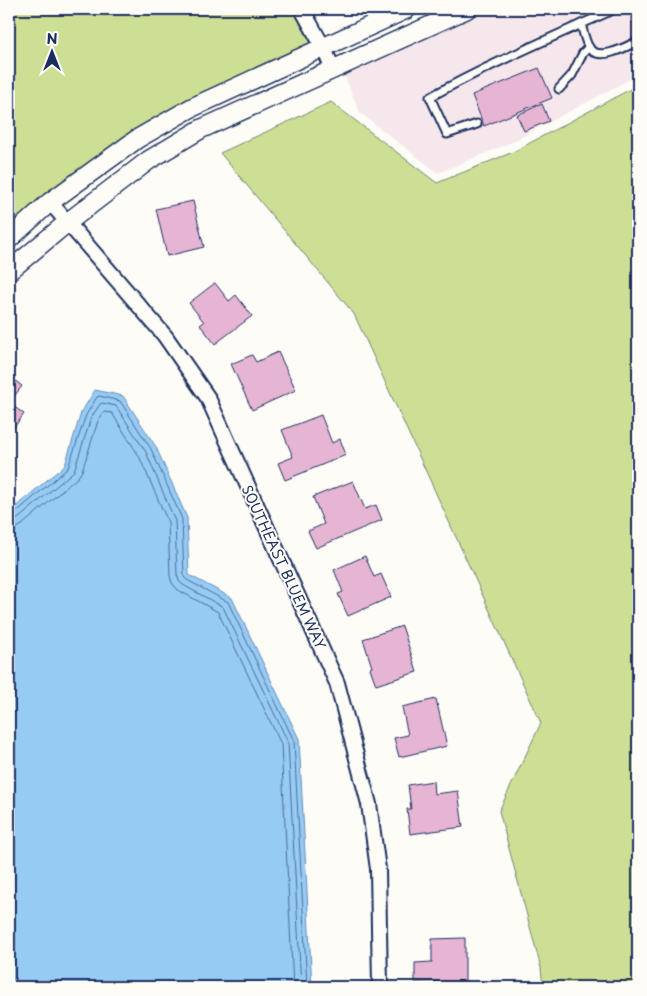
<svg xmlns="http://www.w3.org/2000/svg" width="647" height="996" font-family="'Playpen Sans',sans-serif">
	<rect width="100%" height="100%" fill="#fdfcf7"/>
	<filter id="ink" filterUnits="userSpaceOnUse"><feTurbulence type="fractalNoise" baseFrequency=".02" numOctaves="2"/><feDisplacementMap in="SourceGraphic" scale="10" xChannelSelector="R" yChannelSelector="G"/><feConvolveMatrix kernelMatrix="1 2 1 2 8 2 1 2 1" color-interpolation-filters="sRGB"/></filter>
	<g filter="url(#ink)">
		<polygon fill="#f6e7ec" points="488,9 638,9 638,75 510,143 438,173 360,113 344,75"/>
		<g fill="#cddf94" stroke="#748779">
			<polygon points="9,9 292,9 311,43 187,99 132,131 52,190 50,189 9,227"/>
			<polygon points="638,85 638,987 543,987 541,968 499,811 541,723 354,314 220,153 331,102 437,183 513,152"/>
		</g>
		<polygon fill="#96cbf4" stroke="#658db8" points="95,390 123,396 156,447 187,518 189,575 232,598 299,739 312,987 9,987 9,512 65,465 81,413"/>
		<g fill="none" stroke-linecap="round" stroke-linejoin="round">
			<g stroke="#4c6d9a" stroke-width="1">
				<polyline points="9,515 14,514 68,468 86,415 97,397 99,396 120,401 151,449 182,519 184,577 187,580 228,602 294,741 307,987"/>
				<polyline points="9,522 13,521 18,519 74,471 91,418 100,404 102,403 116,406 146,452 175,521 177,575 179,581 183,585 223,607 288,742 301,987"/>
				<polyline points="9,529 15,529 22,525 78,477 82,471 98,421 104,412 112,413 139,456 168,522 170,576 172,583 178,590 218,612 281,744 293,987"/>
			</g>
		</g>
		<g fill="#e7b5d4" stroke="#1b2f5e">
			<polygon points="539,68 552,98 484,126 472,95"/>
			<polygon points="542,104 549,121 524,131 517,115"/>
			<polygon points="193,201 204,247 167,256 156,209"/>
			<polygon points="215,283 229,301 236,295 252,316 215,344 200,325 204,322 189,303"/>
			<polygon points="278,352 296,390 252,410 231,364 252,355 256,362"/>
			<polygon points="9,376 22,386 9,403 24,414 9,434"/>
			<polygon points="321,415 332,443 340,439 346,455 285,480 278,463 293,457 282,430"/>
			<polygon points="353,481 365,509 376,505 382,520 316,548 308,531 324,524 313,497"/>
			<polygon points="365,556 374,577 381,574 391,597 348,616 338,594 343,592 334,570"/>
			<polygon points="402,626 417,672 376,685 370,668 372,667 363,639"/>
			<polygon points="436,699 447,746 399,757 394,738 408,735 402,707"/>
			<polygon points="433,781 434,794 458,791 463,827 410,834 407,809 411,809 408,785"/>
			<polygon points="465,938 465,981 415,982 415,963 432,962 432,939"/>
		</g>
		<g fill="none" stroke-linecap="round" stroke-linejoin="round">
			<g stroke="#1b2f5e" stroke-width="11">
				<g id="service">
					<path d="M581 24C583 31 585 41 589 48 599 62 626 47 638 41"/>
					<polyline points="559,89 572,75 583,53 589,47"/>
					<path d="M477 124 447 134 430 97C490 64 553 37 615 9"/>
				</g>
			</g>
			<g stroke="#1b2f5e" stroke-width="18">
				<g id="minor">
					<polyline points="302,9 323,47 333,69"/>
					<polyline points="50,202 165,336 208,398 337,683 369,804 378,869 380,987"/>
				</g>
			</g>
			<g stroke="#1b2f5e" stroke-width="21">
				<g id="tertiary">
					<polyline points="9,239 50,202 137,139 191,108 407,9"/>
					<polyline points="9,271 68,222 149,160 201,129 467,9"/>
				</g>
			</g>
			<use href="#service" stroke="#fdfcf7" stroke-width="7"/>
			<use href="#minor" stroke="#fdfcf7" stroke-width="14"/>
			<use href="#tertiary" stroke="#fdfcf7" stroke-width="18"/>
		</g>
	</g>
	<g text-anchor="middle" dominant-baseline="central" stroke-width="4" stroke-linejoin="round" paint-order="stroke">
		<g font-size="14" fill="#1b2f5e" stroke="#fdfcf7">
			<text transform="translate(284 567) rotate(65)">SOUTHEAST BLUEM WAY</text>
		</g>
	</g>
	<rect width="647" height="996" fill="none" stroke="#fdfcf7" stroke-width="30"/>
	<rect x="15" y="15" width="617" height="966" fill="none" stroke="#1b2f5e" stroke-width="2" filter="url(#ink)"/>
	<g transform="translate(52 52)" stroke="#fdfcf7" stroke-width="4" paint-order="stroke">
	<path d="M0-4L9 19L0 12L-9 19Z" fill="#1b2f5e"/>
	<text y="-8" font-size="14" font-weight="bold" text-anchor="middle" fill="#1b2f5e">N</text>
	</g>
</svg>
